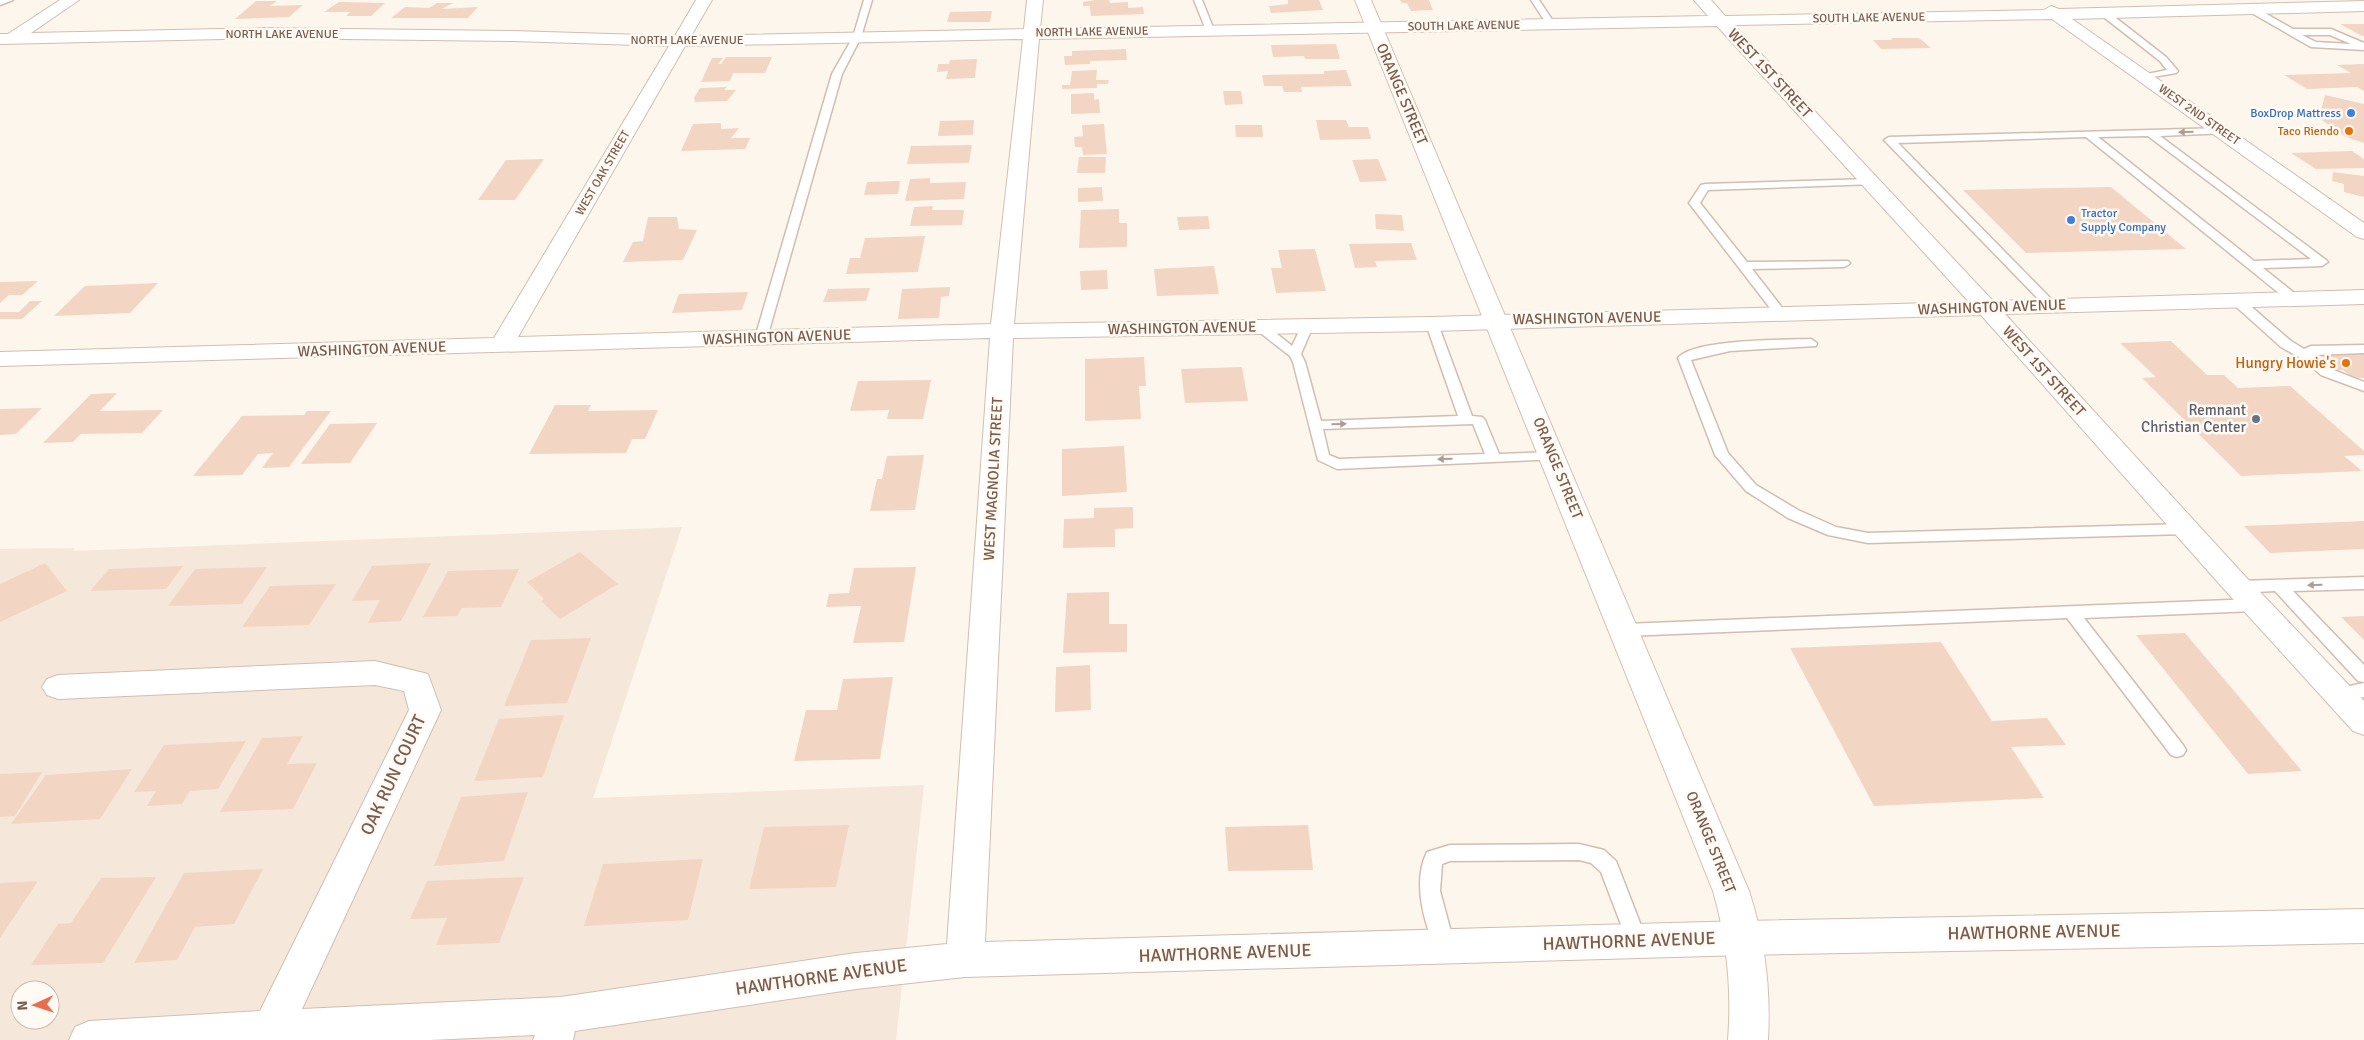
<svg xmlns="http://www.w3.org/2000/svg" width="2364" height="1040" font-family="Signika,sans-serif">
	<rect width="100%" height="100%" fill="#fdf6ec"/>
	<path fill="#f5e8da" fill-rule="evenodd" d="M682 527 593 798 924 785 896 1040H0V549L75 548 73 551ZM20 990H50V1020H20Z"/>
	<g fill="#f3d5c3">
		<polygon points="1096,0 1109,0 1110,3 1128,2 1128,8 1143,7 1144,14 1091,16 1090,6 1083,6 1083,2"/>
		<polygon points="1288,0 1319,0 1323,10 1271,13 1269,6 1288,4"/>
		<polygon points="1400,0 1429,0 1433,10 1411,11 1407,3 1402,3"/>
		<polygon points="256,1 277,1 270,6 303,5 289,17 235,19"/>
		<polygon points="339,2 385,3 371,16 346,16 350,12 324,12"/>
		<polygon points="437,3 453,3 442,9 478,7 468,18 391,18 405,7 429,8"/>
		<polygon points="992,11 990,22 947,22 950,12"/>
		<polygon points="2340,24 2364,24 2364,36 2362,36"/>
		<polygon points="1891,38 1919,38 1931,48 1881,49 1873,40 1892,40"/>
		<polygon points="1336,44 1340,59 1305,59 1304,56 1273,57 1271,45"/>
		<polygon points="1126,49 1127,60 1090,61 1090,64 1065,65 1064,56 1072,56 1072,51"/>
		<polygon points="726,57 772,57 765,73 733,73 730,81 701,82 712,58 723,58 718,64 721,64"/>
		<polygon points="977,59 975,78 946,79 948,71 937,72 938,64 949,64 950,60"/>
		<polygon points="2364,64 2364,91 2357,87 2307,89 2284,75 2351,73 2337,65"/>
		<polygon points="1097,70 1096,80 1109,80 1108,84 1097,84 1097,88 1062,89 1062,85 1070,85 1072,71"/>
		<polygon points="1346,70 1352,86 1301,87 1302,92 1284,92 1282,86 1264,86 1262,75 1324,74 1324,71"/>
		<polygon points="727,87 724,90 736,90 727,101 695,102 694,98 700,88"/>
		<polygon points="1223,91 1241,91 1243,104 1225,105"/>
		<polygon points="1094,93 1094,100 1099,99 1100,113 1071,114 1071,94"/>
		<polygon points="2325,95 2364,104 2364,143 2346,137 2319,118"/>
		<polygon points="974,120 973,135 938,136 940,121"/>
		<polygon points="1316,120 1346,120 1349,127 1368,127 1371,139 1320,140"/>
		<polygon points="721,123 721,129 739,128 731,138 750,138 745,149 681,151 693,124"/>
		<polygon points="1104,124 1107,154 1083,155 1082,147 1075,147 1074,137 1083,136 1082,125"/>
		<polygon points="1235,125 1262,125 1263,137 1236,137"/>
		<polygon points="972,145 969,163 907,164 911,146"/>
		<polygon points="2352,151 2364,159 2364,168 2316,169 2291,153"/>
		<polygon points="1079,157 1106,157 1105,173 1077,173"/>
		<polygon points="544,159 515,200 478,200 506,160"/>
		<polygon points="1378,159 1387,181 1360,182 1352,160"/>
		<polygon points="2333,172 2364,176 2364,197 2344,192 2344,184 2332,181"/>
		<polygon points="930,178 930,183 966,182 964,199 905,201 910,179"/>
		<polygon points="900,181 898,194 864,195 867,182"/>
		<polygon points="1102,187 1103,201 1078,202 1078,188"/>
		<polygon points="2111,187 2186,249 2026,253 1963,190"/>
		<polygon points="933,206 932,210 964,210 962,225 910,226 914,207"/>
		<polygon points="1119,209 1119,223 1127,223 1127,247 1079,248 1081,210"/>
		<polygon points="1375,214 1402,215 1404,231 1376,229"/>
		<polygon points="1208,216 1210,229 1179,230 1177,217"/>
		<polygon points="648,217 677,217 679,229 697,230 683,260 623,262 633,242 643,241"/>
		<polygon points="925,236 918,272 846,274 850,258 860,258 865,238"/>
		<polygon points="1411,243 1417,260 1375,261 1377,267 1355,268 1349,244"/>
		<polygon points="1315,249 1326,291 1276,293 1271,268 1282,268 1278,250"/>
		<polygon points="1214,266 1219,294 1157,296 1154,269"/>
		<polygon points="1107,270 1108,289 1081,290 1080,271"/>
		<polygon points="38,281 22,295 9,295 0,303 0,282"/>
		<polygon points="158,283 130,313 54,316 85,286"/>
		<polygon points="950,287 949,296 941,297 939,318 898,319 902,289"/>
		<polygon points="870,288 866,301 823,302 828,289"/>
		<polygon points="748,292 742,310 672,313 679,294"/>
		<polygon points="30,301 42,301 22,319 0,319 0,312 19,312"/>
		<polygon points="2171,341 2207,375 2224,375 2238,388 2290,386 2364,451 2364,455 2344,456 2362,471 2241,476 2142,378 2156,377 2120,343"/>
		<polygon points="2364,354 2364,378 2353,378 2343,370 2338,370 2320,355"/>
		<polygon points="1144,357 1146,386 1139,386 1141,419 1085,421 1085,359"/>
		<polygon points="1242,367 1248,401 1185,403 1181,369"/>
		<polygon points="931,380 923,419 887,419 889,410 850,411 858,381"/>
		<polygon points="117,393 100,411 163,410 142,433 81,434 73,442 43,443 91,394"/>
		<polygon points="555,405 591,405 588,411 658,410 645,439 632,439 626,453 529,454"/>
		<polygon points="42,408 16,434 0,435 0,409"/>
		<polygon points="307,411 331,411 289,467 262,468 273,453 258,454 242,475 193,476 242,416 304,415"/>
		<polygon points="377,423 350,463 301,464 330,424"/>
		<polygon points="1124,446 1127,492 1062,496 1062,449"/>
		<polygon points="924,455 915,510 870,511 877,479 882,479 887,456"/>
		<polygon points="1133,507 1133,528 1115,529 1115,547 1063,548 1064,519 1094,518 1094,508"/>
		<polygon points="2364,521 2364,549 2270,553 2244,526"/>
		<polygon points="580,552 618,584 560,619 541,601 544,599 527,582"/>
		<polygon points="45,563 67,591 0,622 0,584"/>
		<polygon points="431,563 401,621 368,623 380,600 352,601 372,566"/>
		<polygon points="183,566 166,589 90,591 109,569"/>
		<polygon points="267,567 242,604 168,606 195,569"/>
		<polygon points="916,567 904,642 853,643 861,606 826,607 829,594 849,593 854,568"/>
		<polygon points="519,569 501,607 462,608 457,616 423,617 448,571"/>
		<polygon points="336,584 309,625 242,627 270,586"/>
		<polygon points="1109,592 1109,624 1127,624 1127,652 1063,653 1067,593"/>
		<polygon points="2364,616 2364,640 2341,617"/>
		<polygon points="2185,633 2302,771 2248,774 2136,635"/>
		<polygon points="591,638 567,703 504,706 531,640"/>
		<polygon points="1941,642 1992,721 2047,718 2066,745 2011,747 2044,798 1874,806 1790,648"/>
		<polygon points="1090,665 1091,710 1055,712 1056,667"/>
		<polygon points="893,677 880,759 794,761 806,710 837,710 843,679"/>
		<polygon points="564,715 543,777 474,781 499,719"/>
		<polygon points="303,736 287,764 317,763 293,809 220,812 262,738"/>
		<polygon points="246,741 218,789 190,791 182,804 147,806 156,791 134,792 164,745"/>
		<polygon points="132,769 100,819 11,824 46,775"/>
		<polygon points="42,772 15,816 0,817 0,774"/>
		<polygon points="528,792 504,861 434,866 461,797"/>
		<polygon points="849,825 836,887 749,889 764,827"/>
		<polygon points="1308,825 1313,870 1228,871 1225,827"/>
		<polygon points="703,859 688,920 584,926 603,864"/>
		<polygon points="263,869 234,924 195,927 177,960 134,963 184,873"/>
		<polygon points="156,877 103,963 31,965 58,924 71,923 101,878"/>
		<polygon points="524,877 499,943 436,945 447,918 410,919 427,881"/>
		<polygon points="38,881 0,938 0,883"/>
	</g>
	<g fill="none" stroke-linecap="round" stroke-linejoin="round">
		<g stroke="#d1beb0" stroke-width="3">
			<g id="lane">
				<polygon points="0,0 13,0 0,5"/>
				<polygon points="864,0 872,0 861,37 842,74 767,338 761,342 757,341 755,338 832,74 853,37"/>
				<polygon points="1194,0 1202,0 1214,30 1213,32 1206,30"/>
				<polygon points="1531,0 1539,0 1555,24 1554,26 1548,26"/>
				<path d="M2250 8H2256L2293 29H2331L2364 43V50L2311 47 2250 12ZM2302 35H2330L2351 44 2316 42Z"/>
				<polygon points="2101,11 2107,11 2166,57 2178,71 2176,73 2142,79 2142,75 2167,70 2160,61 2101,15"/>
				<path d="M2223 128 2227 129V133L2160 136 2326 260 2328 262 2322 266 2263 268 2298 296 2300 299 2298 302H2290L2086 137 1898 143 2058 306 2052 310 2048 309 1884 140 1889 137ZM2148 136 2311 259 2254 261 2098 137Z"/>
				<polygon points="1871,179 1875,180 1875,184 1708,190 1700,203 1747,262 1848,261 1850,263 1848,265 1844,267 1752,269 1787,314 1781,318 1777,317 1689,203 1701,185 1705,184"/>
				<polygon points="2236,296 2240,297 2291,341 2304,349 2311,346 2364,345 2364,353 2314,355 2331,369 2364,382 2364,391 2321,375 2304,360 2281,347 2232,303 2230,300"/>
				<path d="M1432 320 1438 324 1472 416 1482 417 1485 420 1499 454 1553 452 1560 456 1558 459 1337 469 1318 460 1293 362 1290 356 1258 331 1256 328 1258 325H1266L1292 346 1303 323 1307 322 1313 326 1301 354 1305 362 1321 421 1458 416 1426 324ZM1473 424 1485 454 1339 459 1329 455 1323 429Z"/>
				<path d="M1811 339 1817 343 1816 346 1730 351 1691 360 1728 453 1756 485 1798 510 1836 527 1868 533 2186 524 2191 525 2194 529 2191 533 2186 534 1868 543 1828 535 1788 518 1746 491 1715 455 1678 358C1693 339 1785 340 1811 339Z"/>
				<polygon points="2364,577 2364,589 2293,591 2364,665 2364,682 2358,681 2275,591 2239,593 2233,591 2231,587 2233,583 2239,581"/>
				<polygon points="2255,599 2261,601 2263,605 2261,609 2255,611 2084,618 2183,745 2186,750 2183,755 2177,757 2171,755 2067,618 1625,636 1619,634 1617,630 1619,626 1625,624"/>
				<polygon points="2364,683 2364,697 2337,702 2331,700 2328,695 2331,690"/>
				<path d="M1579 844 1604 850 1616 861 1647 941 1644 948 1637 950 1630 948 1601 872 1591 863 1579 860 1450 861 1442 864 1440 891 1455 947 1452 954 1445 956 1438 954C1424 924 1412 883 1427 852L1450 845Z"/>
			</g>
		</g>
		<g stroke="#d1beb0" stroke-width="2">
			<path id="street" d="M60 0H79L31 33 264 28 513 31 675 36 696 0H712L691 36 1024 29 1027 0H1043L1040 29 1708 16 1694 0H1711L1725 16 2044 10 2051 6 2059 9 2364 1V11L2072 19 2364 223V239L2357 237 2052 19 1734 25 1993 301 2364 290V304L2005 314 2243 574 2364 701V735L2353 731 2223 588 1981 315 1432 331 1013 338 985 942 1745 921 2364 909V943L1745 955 965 977 856 989 575 1031 573 1040H533L535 1035 430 1040H69L75 1027 89 1021 260 1011 409 710 404 691 375 685 58 699 47 695 42 687 47 679 58 675 375 661 428 674 441 710 302 1009 561 997 856 953 947 944 990 338 0 366V352L494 338 669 46 513 41 264 38 0 44V34H8ZM1717 26 1969 302 1432 317 1014 324 1039 39ZM1023 39 991 324 518 337 685 46Z"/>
		</g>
		<g stroke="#d6c0b0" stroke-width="2">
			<path id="secondary" d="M1355 0H1371L1749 891C1765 940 1771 989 1768 1040H1728C1732 989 1727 940 1713 891Z"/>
		</g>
		<use href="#lane" fill="#fff" fill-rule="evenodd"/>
		<use href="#street" fill="#fff" fill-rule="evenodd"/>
		<use href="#secondary" fill="#fff" fill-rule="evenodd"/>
	</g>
	<defs><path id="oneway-solid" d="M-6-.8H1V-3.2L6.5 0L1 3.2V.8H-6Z" transform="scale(1.25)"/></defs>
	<g fill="#af9d94">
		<use href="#oneway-solid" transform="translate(2186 132) rotate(179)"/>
		<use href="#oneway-solid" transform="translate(1339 424) rotate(-2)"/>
		<use href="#oneway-solid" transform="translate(1445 459) rotate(178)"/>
		<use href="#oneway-solid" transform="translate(2315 585) rotate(178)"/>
	</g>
	<g fill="#3f7fe0" stroke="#fffaf3" stroke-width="2">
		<circle cx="2351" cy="113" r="5"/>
		<circle cx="2071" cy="220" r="5"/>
	</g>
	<g fill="#e8710a" stroke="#fffaf3" stroke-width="2">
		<circle cx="2349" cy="131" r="5"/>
		<circle cx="2346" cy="363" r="5"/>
	</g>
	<circle fill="#6b7280" stroke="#fffaf3" stroke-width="2" cx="2256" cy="419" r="5"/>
	<g text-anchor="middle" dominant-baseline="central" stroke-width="5" stroke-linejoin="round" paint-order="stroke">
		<g font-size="12" fill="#7a5c4d" stroke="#fffaf3">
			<text transform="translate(1869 18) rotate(-1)">SOUTH LAKE AVENUE</text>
			<text transform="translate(1464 26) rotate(-1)">SOUTH LAKE AVENUE</text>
			<text transform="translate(1092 32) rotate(-1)">NORTH LAKE AVENUE</text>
			<text x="282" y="34">NORTH LAKE AVENUE</text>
			<text x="687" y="40">NORTH LAKE AVENUE</text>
			<text transform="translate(2199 115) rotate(35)">WEST 2ND STREET</text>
			<text transform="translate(603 173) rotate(-60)">WEST OAK STREET</text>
		</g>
		<g font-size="12" fill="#366cbe" stroke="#fffaf3" text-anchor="end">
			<text x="2341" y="113">BoxDrop Mattress</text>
			<text x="2081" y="213" text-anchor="start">Tractor<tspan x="2081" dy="14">Supply Company</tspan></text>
		</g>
		<g font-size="12" fill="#c56008" stroke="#fffaf3" text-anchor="end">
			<text x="2339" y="131">Taco Riendo</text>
		</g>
		<g font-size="15" fill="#7a5c4d" stroke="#fffaf3">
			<text transform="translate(1770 73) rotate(47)">WEST 1ST STREET</text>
			<text transform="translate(1402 94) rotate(67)">ORANGE STREET</text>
			<text transform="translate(1992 307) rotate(-2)">WASHINGTON AVENUE</text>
			<text transform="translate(1587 318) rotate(-1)">WASHINGTON AVENUE</text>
			<text transform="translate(1182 328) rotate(-1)">WASHINGTON AVENUE</text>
			<text transform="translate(777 337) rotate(-2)">WASHINGTON AVENUE</text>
			<text transform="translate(372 349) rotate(-2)">WASHINGTON AVENUE</text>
			<text transform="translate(2044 371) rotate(48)">WEST 1ST STREET</text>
			<text transform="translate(1558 468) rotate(68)">ORANGE STREET</text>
			<text transform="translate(993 479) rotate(-87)">WEST MAGNOLIA STREET</text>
			<text transform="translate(1711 842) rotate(68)">ORANGE STREET</text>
		</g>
		<g font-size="15" fill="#c56008" stroke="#fffaf3" text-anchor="end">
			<text x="2336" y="363">Hungry Howie's</text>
		</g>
		<g font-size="15" fill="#5b616d" stroke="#fffaf3" text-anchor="end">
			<text x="2246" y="410">Remnant<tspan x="2246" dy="17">Christian Center</tspan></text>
		</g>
		<g font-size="18" fill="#7a5c4d" stroke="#fffaf3">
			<text transform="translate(393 775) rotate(-65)">OAK RUN COURT</text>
			<text transform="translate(2034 932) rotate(-1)">HAWTHORNE AVENUE</text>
			<text transform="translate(1629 941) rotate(-2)">HAWTHORNE AVENUE</text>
			<text transform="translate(1225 953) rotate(-2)">HAWTHORNE AVENUE</text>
			<text transform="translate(821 977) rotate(-8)">HAWTHORNE AVENUE</text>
		</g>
	</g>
	<g transform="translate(35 1005) rotate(267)"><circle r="24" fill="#fffaf3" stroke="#cabbb1"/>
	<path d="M0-4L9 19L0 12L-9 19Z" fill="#e76f51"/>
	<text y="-8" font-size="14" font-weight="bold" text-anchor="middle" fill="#7a5c4d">N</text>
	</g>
</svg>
